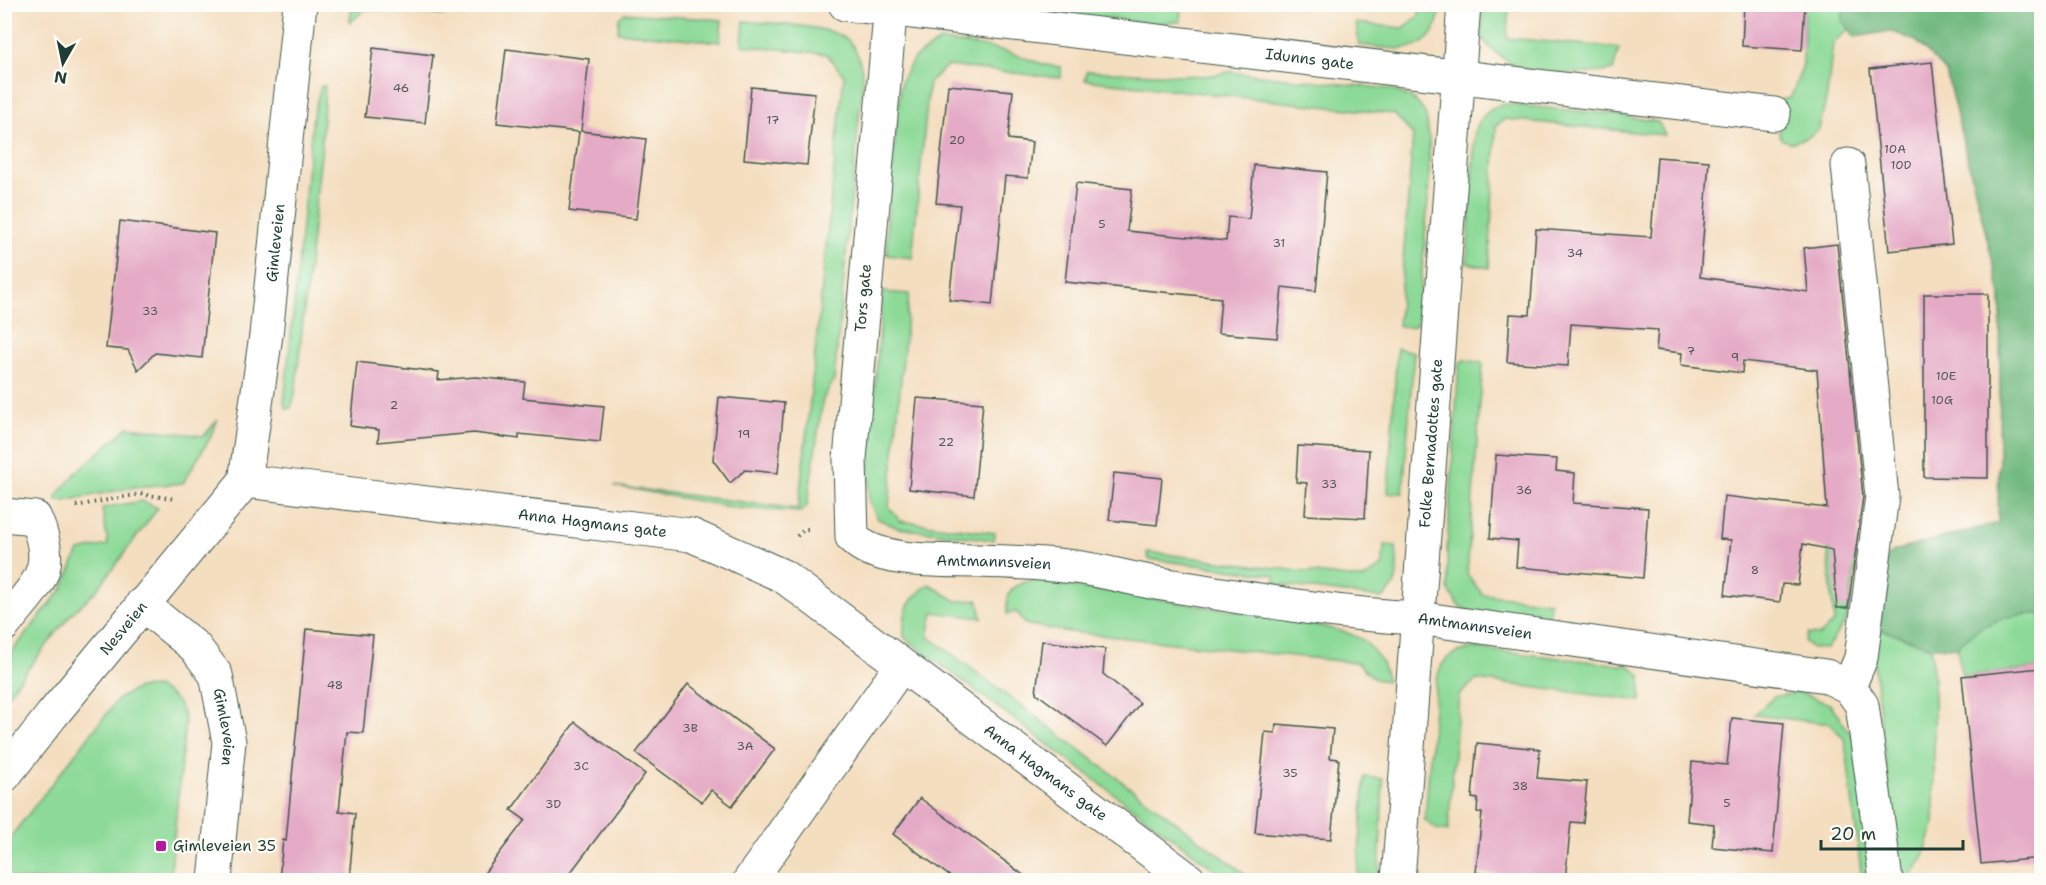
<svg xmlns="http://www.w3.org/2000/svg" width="2046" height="885" font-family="'Shantell Sans',sans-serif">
	<rect width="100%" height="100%" fill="#fdfcf7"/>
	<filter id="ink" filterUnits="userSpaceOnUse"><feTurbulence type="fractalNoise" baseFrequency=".0167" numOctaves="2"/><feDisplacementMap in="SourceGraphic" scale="12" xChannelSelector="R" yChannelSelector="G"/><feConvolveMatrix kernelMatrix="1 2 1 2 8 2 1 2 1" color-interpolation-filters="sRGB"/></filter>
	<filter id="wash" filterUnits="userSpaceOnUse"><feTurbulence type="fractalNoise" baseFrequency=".008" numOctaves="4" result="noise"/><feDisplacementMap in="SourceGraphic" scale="24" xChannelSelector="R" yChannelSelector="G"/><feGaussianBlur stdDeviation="1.35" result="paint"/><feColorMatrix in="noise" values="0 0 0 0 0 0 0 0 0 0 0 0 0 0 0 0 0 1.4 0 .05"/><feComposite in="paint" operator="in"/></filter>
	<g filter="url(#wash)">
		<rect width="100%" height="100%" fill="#f4dec0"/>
		<g fill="#8dda98" stroke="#568c66" stroke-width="1.5">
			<polygon points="355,5 443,5 443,15 365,9 350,23 351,10"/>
			<polygon points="977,5 1181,5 1180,22 1149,23"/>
			<path d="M1420 5H1440C1437 58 1399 50 1359 45L1356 23 1403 28 1419 16Z"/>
			<path d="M1482 5H1509L1507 38 1619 48 1613 70C1592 75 1538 75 1518 67 1503 60 1491 50 1481 37Z"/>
			<polygon points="1805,5 1845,5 1842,20 1849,29 1833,43 1827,95 1819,129 1808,137 1790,143 1781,139 1777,122 1780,100 1791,97 1803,65"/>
			<polygon points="625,13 722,20 720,42 618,32 619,18"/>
			<path d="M744 21C769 24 831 24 849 41 858 51 860 62 863 75L834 380 823 399 807 506 800 512 736 508 614 486 798 509C815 364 828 220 844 76L827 54 742 45Z"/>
			<path d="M940 41C964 43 988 46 1011 53 1029 59 1042 66 1061 67V78L947 66 929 82 912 258 887 255V223L901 81 914 58Z"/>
			<path d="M1087 71 1205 76 1230 72 1390 89C1404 94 1416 98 1424 112 1438 139 1420 286 1417 324L1411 327 1398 326 1413 135 1394 114 1085 80Z"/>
			<polygon points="321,86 325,86 321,154 295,395 291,408 287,409 284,403 313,115"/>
			<path d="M1502 104 1612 114 1658 122 1665 135 1505 119 1496 126 1489 268 1467 263 1475 131C1481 117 1487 110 1502 104Z"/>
			<polygon points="883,292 909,294 889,507 900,521 995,533 994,540 898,528 878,519 869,502 869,460"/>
			<polygon points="1397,348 1414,352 1403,493 1388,493"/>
			<polygon points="1464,360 1483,363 1467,574 1482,594 1550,602 1548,620 1472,613 1458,605 1448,589 1447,550 1459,364"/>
			<polygon points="218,419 210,438 183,483 135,487 64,501 58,501 56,497 76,473 128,427 204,436"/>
			<polygon points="142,501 158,508 96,591 72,613 5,698 5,660 63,588 79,551 108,545 102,508"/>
			<path d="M1384 545 1396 546C1397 567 1402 585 1382 598L1276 584 1275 575 1149 559 1147 552 1363 579 1383 565Z"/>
			<polygon points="1828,549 1858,555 1846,621 1826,649 1812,648 1805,642 1808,634 1820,635 1834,622"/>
			<path d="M1031 580 1283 618 1346 632 1365 641 1381 660 1388 681 1374 679 1358 663 1062 631 1025 624 1017 612 1007 614C1006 591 1010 587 1031 580Z"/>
			<path d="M929 584 956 601 978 600 982 618 933 612 928 636 1245 874 1240 880H1229L904 637C903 610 907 600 929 584Z"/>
			<polygon points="2017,613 2041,614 2041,668 1962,676 1957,647 1972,630"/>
			<polygon points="1879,629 1931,647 1934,685 1934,824 1923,859 1907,880 1898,870 1873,655"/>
			<path d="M1472 648 1630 666 1641 676V701L1476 680 1459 695 1448 831 1436 829 1425 820 1436 682C1442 657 1448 655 1472 648Z"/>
			<path d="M156 687C173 695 182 703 185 722L170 880H5V844L118 699 138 688Z"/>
			<polygon points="1798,692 1830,704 1855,740 1872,880 1862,880 1845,740 1831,724 1754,715 1774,697"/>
			<polygon points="1365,777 1383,779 1379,880 1357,880"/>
		</g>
		<path fill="#72ba80" stroke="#487c5a" stroke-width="1.5" d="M1845 5H2041V614C2009 613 1980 623 1957 647H1931L1879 629 1886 558 1894 551 1998 523 2001 295 1946 72 1916 41 1891 31 1855 37 1842 20Z"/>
		<g id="blocks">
			<g fill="#e5abc6">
				<polygon points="1744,4 1805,4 1802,50 1742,46"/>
				<polygon points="373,48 433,55 425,123 365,117"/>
				<polygon points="506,49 589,59 581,131 646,139 636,219 569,211 579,132 497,123"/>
				<polygon points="1932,62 1952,244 1889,251 1870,69"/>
				<polygon points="948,85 1013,91 1008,139 1032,142 1028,178 1005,176 992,305 949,300 960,205 936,203"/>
				<polygon points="751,87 815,93 807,165 744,159"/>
				<polygon points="1657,157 1709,161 1700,277 1808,292 1804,248 1837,244 1863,496 1848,608 1837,608 1832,550 1803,544 1798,585 1782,584 1780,602 1725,595 1731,540 1720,539 1724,496 1827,508 1817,370 1743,361 1742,373 1681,365 1682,353 1656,350 1658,330 1571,324 1568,366 1507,362 1510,314 1530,315 1536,229 1651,237"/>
				<polygon points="1254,165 1327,172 1316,291 1282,287 1277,338 1218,333 1221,298 1065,282 1076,183 1132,189 1127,231 1226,241 1228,217 1249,219"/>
				<polygon points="120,221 215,233 202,358 155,353 138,370 128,350 106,348"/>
				<polygon points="1924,294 1988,294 1988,478 1924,477"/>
				<polygon points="357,362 439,372 438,380 476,377 525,382 523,398 604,406 600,442 519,434 519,439 474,433 378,442 379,430 350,426"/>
				<polygon points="719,397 784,403 778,473 745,470 730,483 713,460"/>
				<polygon points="917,398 983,403 974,496 909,489"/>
				<polygon points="1298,446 1369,450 1365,518 1305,515 1307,483 1296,482"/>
				<polygon points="1496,455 1557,459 1556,471 1575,473 1573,503 1648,508 1643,578 1516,567 1518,541 1490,538"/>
				<polygon points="1114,473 1162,478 1157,525 1109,520"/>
				<polygon points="306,629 373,635 363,733 347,732 339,811 355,813 349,880 279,880 283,840 286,841"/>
				<polygon points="1042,641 1105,649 1103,674 1140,703 1107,746 1036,693"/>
				<polygon points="2042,668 2042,858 1981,864 1962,676"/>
				<polygon points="688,684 775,749 732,806 711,790 702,802 636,753"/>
				<polygon points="1732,718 1784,723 1773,853 1712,847 1714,824 1687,821 1692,762 1727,765"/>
				<polygon points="575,722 645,774 565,880 479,880 525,820 511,810"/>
				<polygon points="1276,724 1333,729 1330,758 1339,759 1331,839 1255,833 1265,732 1275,733"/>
				<polygon points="1477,743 1540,749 1537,778 1587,782 1583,823 1571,822 1565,880 1476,873 1482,813 1477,812 1478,799 1472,798"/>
				<polygon points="920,798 1030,880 955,880 893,834"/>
			</g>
		</g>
	</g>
	<g filter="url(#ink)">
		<use href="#blocks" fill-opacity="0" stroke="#3f5549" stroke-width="1.5"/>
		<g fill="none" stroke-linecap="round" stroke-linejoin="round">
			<g stroke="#3f5549" stroke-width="35">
				<g id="minor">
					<path id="s1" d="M845 4 1774 114"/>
					<path id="s2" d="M891 4 850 459 852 537C876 564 943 560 978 561 1013 562 1047 563 1082 568 1109 572 1135 580 1162 584 1247 598 1332 614 1418 618L1826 676 1849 687 1862 705 1886 880"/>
					<polyline points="1848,165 1882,496 1861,658 1849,687"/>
					<path id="s3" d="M245 481 691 535 783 576 1189 880"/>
					<path d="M4 515 35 518C59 572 36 583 4 625"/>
					<path id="s4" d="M142 604 195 647 216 675 229 742 215 880"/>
					<polyline points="750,880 901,666"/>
					<path id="s5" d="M1398 880 1464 4"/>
				</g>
			</g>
			<g stroke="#3f5549" stroke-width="35">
				<g id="major">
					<path id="s6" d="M4 776 52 715 245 481 266 335 300 4"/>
				</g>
			</g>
			<g stroke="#3f5549" stroke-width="4" stroke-dasharray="1.5 4.5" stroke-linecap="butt">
				<polyline points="76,506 140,494 175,499"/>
				<polyline points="797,536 805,529 811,529"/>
			</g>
			<use href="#minor" stroke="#fff" stroke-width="33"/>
			<use href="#major" stroke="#fff" stroke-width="33"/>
		</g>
	</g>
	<rect fill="#b5179e" stroke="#fdfcf7" stroke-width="2" x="155" y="840" width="12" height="12" rx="3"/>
	<g text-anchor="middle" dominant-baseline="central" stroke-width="4.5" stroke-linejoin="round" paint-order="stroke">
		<g font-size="12" fill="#505858">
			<text x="401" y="88">46</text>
			<text x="773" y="120">17</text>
			<text x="957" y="140">20</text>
			<text x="1895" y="149">10A</text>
			<text x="1901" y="165">10D</text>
			<text x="1102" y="224">5</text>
			<text x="1279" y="243">31</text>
			<text x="1575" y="253">34</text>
			<text x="150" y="311">33</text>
			<text x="1691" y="351">7</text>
			<text x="1735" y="357">9</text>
			<text x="1946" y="376">10E</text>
			<text x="1942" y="400">10G</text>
			<text x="394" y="405">2</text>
			<text x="744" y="434">19</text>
			<text x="946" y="442">22</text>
			<text x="1329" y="484">33</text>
			<text x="1524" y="490">36</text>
			<text x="1755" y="570">8</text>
			<text x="335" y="685">48</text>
			<text x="690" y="728">3B</text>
			<text x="745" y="746">3A</text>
			<text x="581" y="766">3C</text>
			<text x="1290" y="773">35</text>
			<text x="1520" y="786">38</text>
			<text x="1727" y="803">5</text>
			<text x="553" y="804">3D</text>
		</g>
		<g font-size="15" fill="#1f3d34" stroke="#fdfcf7">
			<text stroke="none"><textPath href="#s1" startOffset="468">Idunns gate</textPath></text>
			<text stroke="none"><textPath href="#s6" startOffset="621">Gimleveien</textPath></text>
			<text transform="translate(863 298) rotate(-85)">Tors gate</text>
			<text stroke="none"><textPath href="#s5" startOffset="438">Folke Bernadottes gate</textPath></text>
			<text stroke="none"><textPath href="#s3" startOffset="350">Anna Hagmans gate</textPath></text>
			<text stroke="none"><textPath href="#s2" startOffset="682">Amtmannsveien</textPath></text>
			<text stroke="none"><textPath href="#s2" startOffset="1168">Amtmannsveien</textPath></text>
			<text stroke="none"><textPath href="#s6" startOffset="190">Nesveien</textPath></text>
			<text stroke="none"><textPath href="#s4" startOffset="156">Gimleveien</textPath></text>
			<text stroke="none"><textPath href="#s3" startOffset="878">Anna Hagmans gate</textPath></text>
		</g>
		<g font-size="15" fill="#1f3d34" stroke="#fdfcf7" text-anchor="start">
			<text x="173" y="846">Gimleveien 35</text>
		</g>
	</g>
	<rect width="2046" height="885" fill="none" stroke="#fdfcf7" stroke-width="24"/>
	<g transform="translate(63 63) rotate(189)" stroke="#fdfcf7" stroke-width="4.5" paint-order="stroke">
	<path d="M0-4.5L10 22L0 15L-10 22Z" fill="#1f3d34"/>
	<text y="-9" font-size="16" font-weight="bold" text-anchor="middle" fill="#1f3d34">N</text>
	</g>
	<path d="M1821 840v9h142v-9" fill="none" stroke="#1f3d34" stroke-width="3"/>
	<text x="1830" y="840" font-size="18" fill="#1f3d34" stroke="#fdfcf7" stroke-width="4.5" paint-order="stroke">20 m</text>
</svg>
